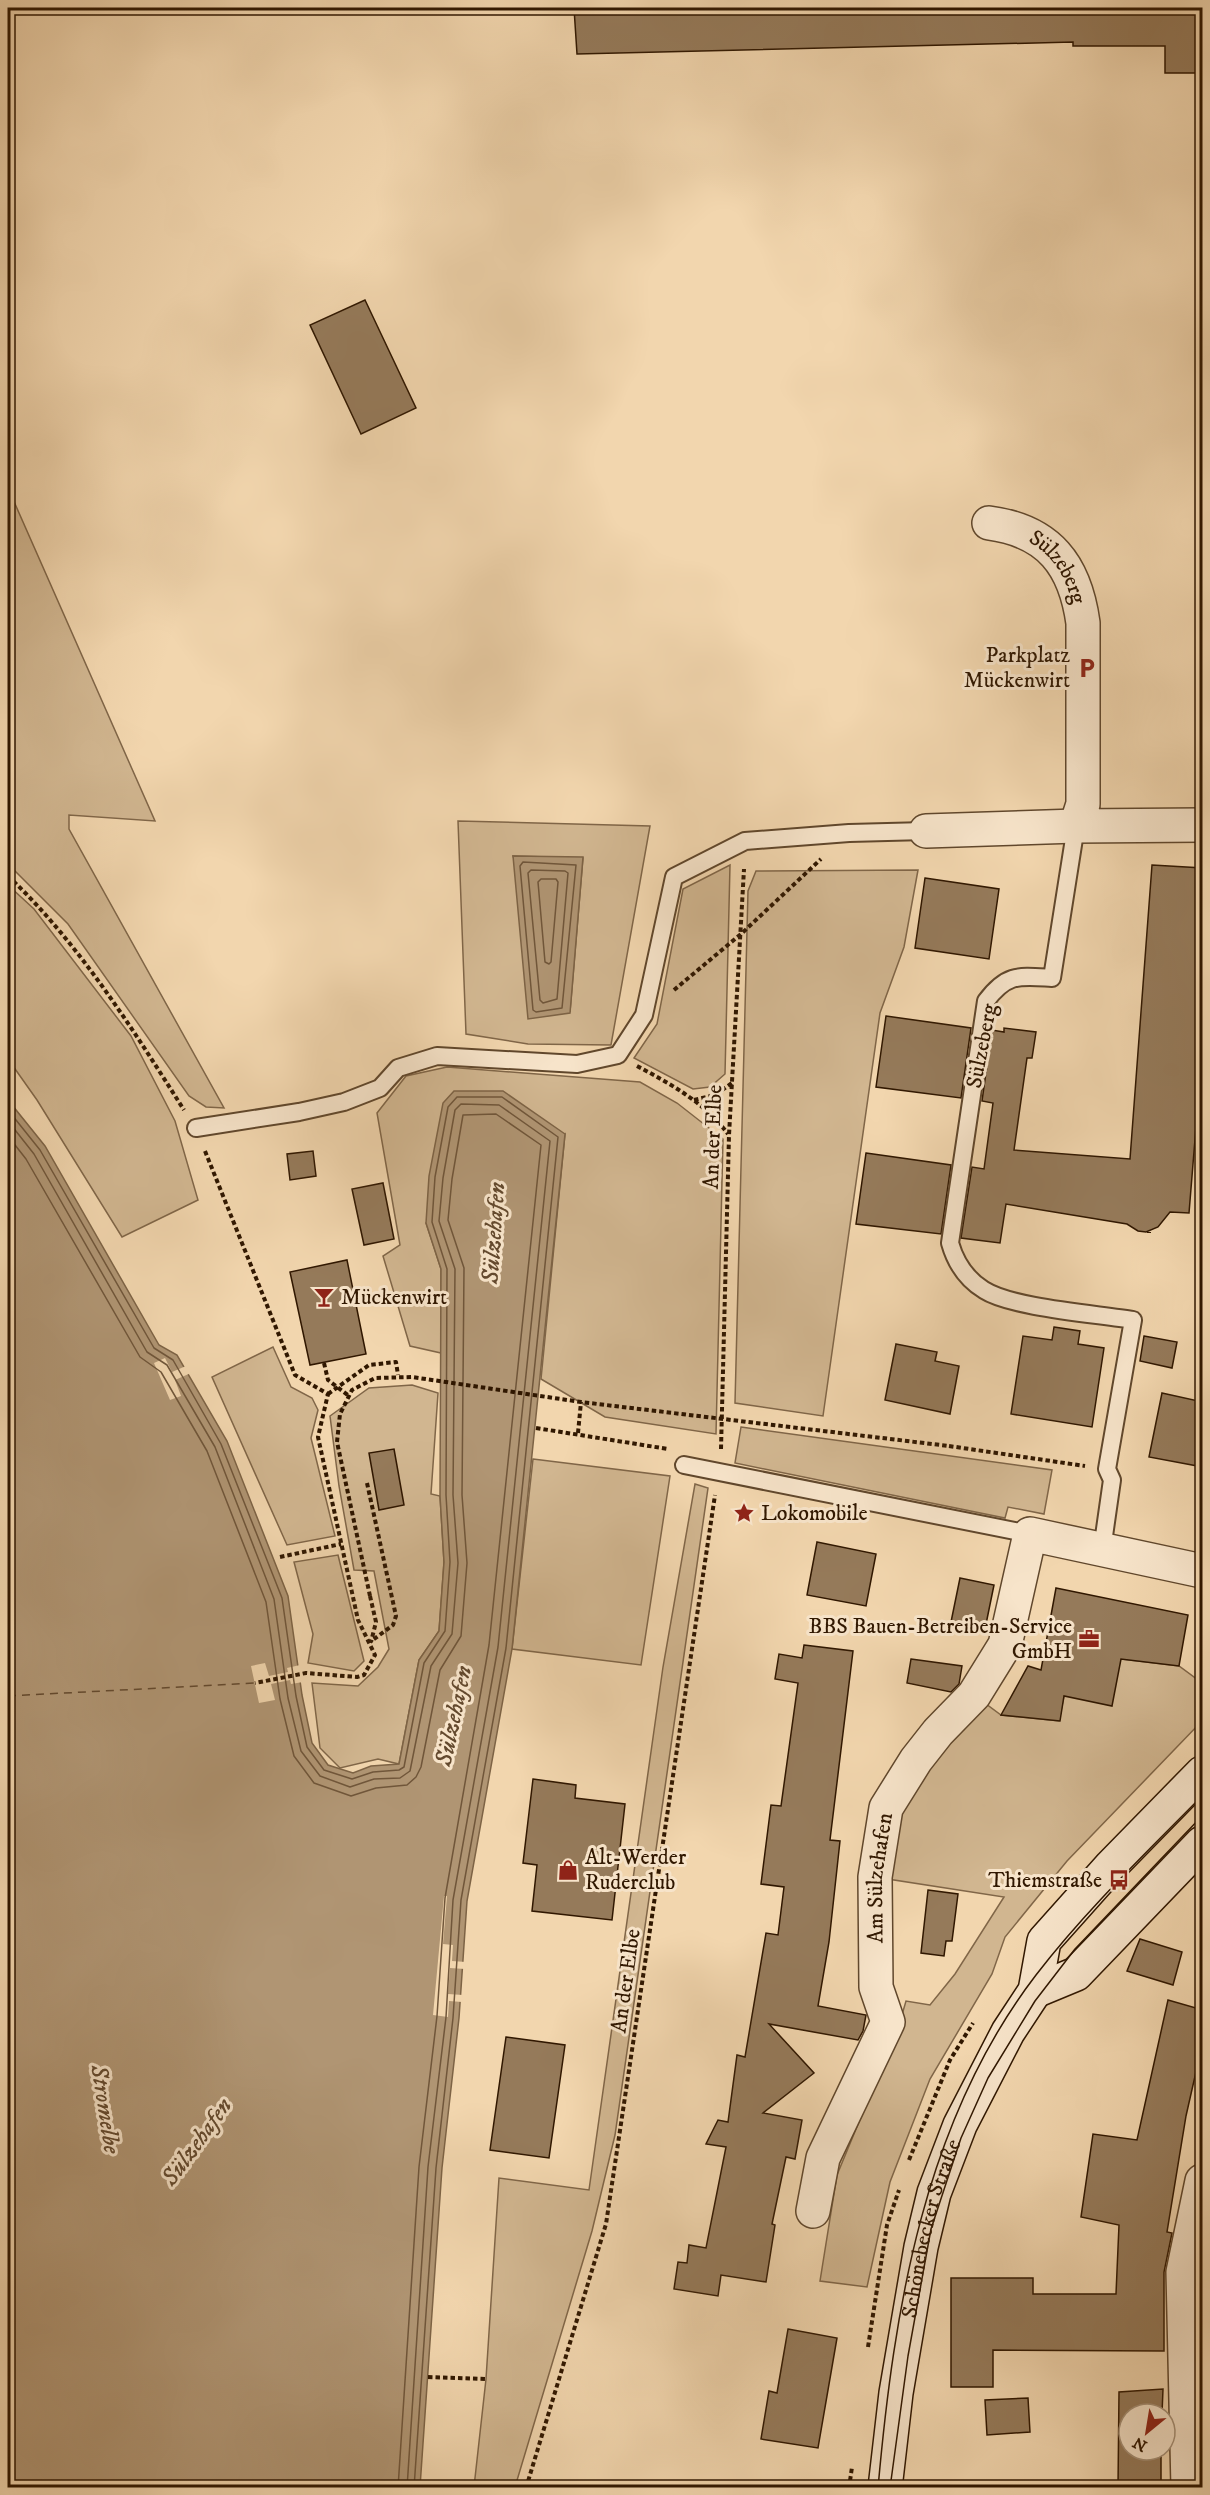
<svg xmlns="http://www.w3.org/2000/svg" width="1210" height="2495" font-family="'IM FELL DW Pica',serif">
	<rect width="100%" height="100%" fill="#f2d6ae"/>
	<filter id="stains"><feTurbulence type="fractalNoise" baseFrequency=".00333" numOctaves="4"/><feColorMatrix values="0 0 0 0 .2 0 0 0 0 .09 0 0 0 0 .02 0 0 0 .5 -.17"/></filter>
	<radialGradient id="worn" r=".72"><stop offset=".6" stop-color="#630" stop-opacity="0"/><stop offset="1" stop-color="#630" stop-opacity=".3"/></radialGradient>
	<g fill="#d1b690" stroke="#806648" stroke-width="1.5" fill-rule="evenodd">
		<polygon points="8,488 155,821 69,815 69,829 224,1108 206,1107 189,1096 68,924 8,864"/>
		<path d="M458 821 650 826 611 1045 528 1044 466 1034ZM513 856 583 858 570 1012Z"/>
		<polygon points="730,865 725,1074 710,1087 693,1089 634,1058 657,1024 683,889"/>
		<polygon points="918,870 904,947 880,1013 823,1416 735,1403 748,891 756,871"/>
		<polygon points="8,885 34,909 131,1036 175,1121 198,1200 122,1237 37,1100 8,1059"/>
		<polygon points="447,1067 640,1082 677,1103 723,1139 716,1434 605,1417 541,1379 565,1134 426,1223 441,1269 441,1353 410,1346 383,1256 400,1245 377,1113 406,1076"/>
		<polygon points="273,1347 291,1387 312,1398 318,1410 311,1438 335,1536 287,1545 212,1377"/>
		<polygon points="412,1385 438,1393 431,1494 440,1496 444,1562 439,1631 419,1660 399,1764 378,1759 340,1768 320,1748 312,1683 358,1686 378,1667 389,1649 374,1571 354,1570 339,1486 330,1416 369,1388"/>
		<polygon points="741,1427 1052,1470 1044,1514 1008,1507 1005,1518 735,1463"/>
		<polygon points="533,1459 670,1476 641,1665 512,1649"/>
		<polygon points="695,1484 708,1488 615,2135 592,2231 515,2487 474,2487 486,2379 499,2178 589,2190 663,1667"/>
		<polygon points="338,1555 364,1661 354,1671 308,1663 313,1634 294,1562"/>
		<polygon points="1121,1659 1179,1666 1202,1683 1202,1721 1067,1861 1005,1937 992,1974 930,2079 890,2182 867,2287 820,2281 837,2175 899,2025 906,2001 930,2005 955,1974 1004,1897 875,1877 886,1808 974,1695 1001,1715 1059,1721 1064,1696"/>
	</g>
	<g fill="#b09573" stroke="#7d6345" stroke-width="1.5">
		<polygon points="513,856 583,857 570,1013 528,1019"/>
		<polygon points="454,1091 503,1091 565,1134 512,1649 467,1901 459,2018 442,2168 420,2487 8,2487 8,1100 45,1146 159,1345 177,1355 227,1441 288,1596 302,1695 312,1743 328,1765 353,1773 371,1766 399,1764 419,1660 439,1631 444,1562 440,1496 441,1269 426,1223 429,1176 443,1103"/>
	</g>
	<g fill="#f2d6ae">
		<polygon points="165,1358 172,1372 186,1366 191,1373 175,1380 181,1396 170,1400 154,1363"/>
		<polygon points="265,1663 269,1676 288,1672 287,1668 300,1665 303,1682 291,1684 290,1680 271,1684 275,1700 259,1703 251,1666"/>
		<polygon points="444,1896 447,1896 443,1944 453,1945 452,1961 466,1962 465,1969 450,1968 448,1994 463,1995 462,2002 449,2001 448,2017 433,2015"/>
	</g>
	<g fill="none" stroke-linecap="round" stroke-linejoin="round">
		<g stroke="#70563a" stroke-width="1.5">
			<polygon points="523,862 576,865 562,1008 536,1012 533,1010 520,866"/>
			<polygon points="531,870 565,871 568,873 557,999 543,1003 540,1000 528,873"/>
			<polygon points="541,879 556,879 558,882 551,962 549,964 545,962 538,882"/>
			<polyline points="8,1110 40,1150 154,1348 173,1360 221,1444 282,1598 296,1696 307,1747 324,1770 352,1779 373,1772 399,1770 404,1767 424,1663 445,1631 450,1562 446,1495 447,1269 432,1222 435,1177 448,1107 457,1097 502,1097 558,1137 506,1648 461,1900 453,2018 436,2168 414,2488"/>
			<polyline points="8,1121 34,1154 147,1352 167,1365 215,1447 274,1599 288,1698 301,1751 320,1776 350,1787 374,1779 400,1778 410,1771 431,1666 452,1634 458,1563 453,1495 455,1269 439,1221 443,1178 455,1110 461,1104 499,1105 550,1141 498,1647 453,1900 446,2017 428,2167 407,2488"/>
			<polyline points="8,1136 26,1159 140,1357 161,1372 207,1451 266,1602 280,1699 294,1756 314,1783 351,1796 376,1788 407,1785 416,1777 421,1767 440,1670 461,1636 467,1563 462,1495 464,1268 448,1220 452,1179 463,1115 496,1114 541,1145 489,1645 445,1898 437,2016 419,2167 398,2488"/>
		</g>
		<polyline stroke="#63492e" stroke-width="1.5" stroke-dasharray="8 6" stroke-linecap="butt" points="8,1696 255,1683"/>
	</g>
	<g fill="#957a5a" stroke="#301700" stroke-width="1.5">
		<polygon points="574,8 1203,8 1203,73 1165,73 1165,46 1073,46 1073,42 577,54"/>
		<polygon points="365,300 416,408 361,434 310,325"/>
		<polygon points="1152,865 1203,868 1203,1041 1189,1213 1170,1212 1158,1227 1146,1232 1138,1231 1127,1224 1006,1204 1000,1243 961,1238 972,1167 984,1169 993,1103 982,1101 992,1030 1004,1032 1004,1028 1036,1032 1032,1058 1027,1058 1014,1150 1130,1159"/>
		<polygon points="925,878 999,889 989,959 915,948"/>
		<polygon points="886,1016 971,1028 961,1098 876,1087"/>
		<polygon points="313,1151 316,1176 290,1180 287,1154"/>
		<polygon points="866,1153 951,1165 941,1234 856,1224"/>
		<polygon points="383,1183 394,1239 364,1245 352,1189"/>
		<polygon points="347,1260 366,1354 310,1365 290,1272"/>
		<polygon points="1054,1327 1080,1331 1078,1344 1104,1348 1092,1427 1011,1414 1023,1336 1052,1340"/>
		<polygon points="1144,1336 1177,1342 1172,1368 1140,1361"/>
		<polygon points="896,1344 937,1352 935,1361 959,1366 950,1414 885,1400"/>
		<polygon points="1162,1393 1203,1402 1203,1467 1149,1457"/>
		<polygon points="394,1449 404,1505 379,1510 369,1453"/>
		<polygon points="817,1542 876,1554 866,1606 807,1595"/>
		<polygon points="960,1578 994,1585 985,1629 951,1622"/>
		<polygon points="1056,1588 1188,1615 1179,1666 1121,1659 1112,1706 1064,1696 1060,1721 1001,1715 1028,1666 1041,1670"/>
		<polygon points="804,1645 853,1651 830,1840 840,1841 829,1942 818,2006 866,2015 863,2031 858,2040 769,2024 814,2073 763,2113 802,2120 795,2159 786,2157 772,2224 775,2225 766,2282 721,2275 718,2296 674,2289 678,2262 687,2263 689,2245 706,2248 726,2147 706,2144 718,2120 728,2122 737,2055 745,2057 766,1933 778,1935 784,1887 761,1884 771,1805 781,1806 798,1683 775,1679 779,1654 802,1658"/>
		<polygon points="911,1659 962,1666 959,1684 951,1692 907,1683"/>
		<polygon points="533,1779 576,1785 575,1798 625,1804 612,1920 532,1911 537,1865 523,1863"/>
		<polygon points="928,1890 958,1894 952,1941 946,1941 944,1956 921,1953"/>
		<polygon points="1140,1939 1182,1952 1173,1985 1127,1971"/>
		<polygon points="1168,2000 1203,2010 1203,2041 1186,2116 1167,2232 1172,2233 1164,2272 1164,2351 993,2350 993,2387 951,2387 951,2278 1033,2278 1033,2294 1116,2294 1119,2225 1081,2217 1093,2134 1137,2140"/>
		<polygon points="506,2037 565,2045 549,2158 490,2150"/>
		<polygon points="788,2329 837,2338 818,2448 761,2439 769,2391 777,2393"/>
		<polygon points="1163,2389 1162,2414 1129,2414 1129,2450 1161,2450 1161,2487 1118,2487 1119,2392"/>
		<polygon points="1028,2398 1030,2432 987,2435 985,2400"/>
	</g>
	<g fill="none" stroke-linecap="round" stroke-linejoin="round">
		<g stroke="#60472c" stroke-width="20">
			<g id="lane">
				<path d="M1076 826 1052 978C1019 976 1007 973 986 1001L950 1243C956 1264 966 1279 984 1290 1012 1308 1098 1314 1133 1320L1107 1469 1112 1480 1102 1550"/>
				<polyline points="196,1128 299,1112 344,1102 380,1088 398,1068 437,1056 577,1064 618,1055 644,1015 674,877 745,841 849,833 926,831"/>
				<polyline points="684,1465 1030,1534"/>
			</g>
		</g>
		<g stroke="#60472c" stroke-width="36">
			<g id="street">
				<path id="s1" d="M989 523C1049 531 1075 565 1083 623V804L1076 826 1202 825"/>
				<polyline points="926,831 1076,826"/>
				<path id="s2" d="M813 2211 823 2158 888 2022 876 1987 875 1877 886 1808 916 1760 938 1732 974 1695 1005 1645 1030 1534 1202 1571"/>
				<polyline points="1188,2488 1183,2272 1202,2181"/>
			</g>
		</g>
		<g stroke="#301700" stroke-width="36">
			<g id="secondary">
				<polyline points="1035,1991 1076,1974 1202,1843"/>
				<path id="s3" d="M885 2488 896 2393 921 2247 934 2193 960 2125 1008 2032 1035 1991 1044 1941 1111 1866 1202 1773"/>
			</g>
		</g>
		<g stroke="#301700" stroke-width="4" stroke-dasharray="4.5 3" stroke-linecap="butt">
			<path d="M8 876C78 942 132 1028 184 1110"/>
			<polyline points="674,990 741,934 821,859"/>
			<path d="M637 1066C671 1084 705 1103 728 1134"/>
			<polyline points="694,1100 715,1095 732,1083"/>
			<polyline points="205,1151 295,1375 328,1394 318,1437 358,1620 375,1655 364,1675 357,1677 306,1673 255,1683"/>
			<polyline points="1149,1232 1149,1233"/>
			<polyline points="328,1394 369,1365 396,1362 398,1375"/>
			<polyline points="536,1428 668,1449"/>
			<polyline points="578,1433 581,1402"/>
			<polyline points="949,1446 1085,1466"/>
			<polyline points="721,1449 729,1135 744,869"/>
			<polyline points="367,1483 396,1616 393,1625 370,1642"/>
			<polyline points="280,1557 341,1544"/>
			<polyline points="370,1596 376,1622 371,1642"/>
			<polyline points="909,2160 950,2060 973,2023"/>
			<polyline points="868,2347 887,2225 899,2190"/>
			<polyline points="428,2377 486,2379"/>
			<polyline points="526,2488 606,2224 715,1495"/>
			<polyline points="849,2488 852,2467"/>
		</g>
		<use href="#lane" stroke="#f7e4ca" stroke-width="16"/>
		<use href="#street" stroke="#f7e4ca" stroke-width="33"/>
		<use href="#secondary" stroke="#f7e4ca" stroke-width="33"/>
		<g stroke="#301700" stroke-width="1.5">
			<path d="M878 2488C894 2309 924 2121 1036 1975 1086 1910 1145 1854 1202 1796"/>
			<polyline points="890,2488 908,2356 931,2229 961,2138 988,2078 1035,2001 1075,1949 1202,1816"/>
		</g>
		<g stroke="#301700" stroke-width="4" stroke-dasharray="4.5 3" stroke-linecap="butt">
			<polyline points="324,1363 328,1380 349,1396"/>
			<polyline points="370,1596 337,1442 340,1414 352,1390 375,1378 412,1377 581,1402 949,1446"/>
		</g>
	</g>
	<defs>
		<g id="parking-bare" transform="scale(1.62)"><path d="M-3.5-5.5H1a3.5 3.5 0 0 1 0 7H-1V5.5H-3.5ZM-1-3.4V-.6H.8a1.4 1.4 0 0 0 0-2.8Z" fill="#8f2418" stroke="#f7e4ca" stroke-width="2.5" paint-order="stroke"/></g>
		<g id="bar-bare" transform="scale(1.62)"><path d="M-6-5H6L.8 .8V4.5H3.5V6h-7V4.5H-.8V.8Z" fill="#8f2418" stroke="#f7e4ca" stroke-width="2.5" paint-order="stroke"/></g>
		<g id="sight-bare" transform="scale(1.62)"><path d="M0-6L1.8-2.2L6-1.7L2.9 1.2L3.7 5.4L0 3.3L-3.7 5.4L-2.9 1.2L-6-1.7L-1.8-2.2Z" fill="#8f2418" stroke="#f7e4ca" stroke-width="2.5" paint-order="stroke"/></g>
		<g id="office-bare" transform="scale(1.62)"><path d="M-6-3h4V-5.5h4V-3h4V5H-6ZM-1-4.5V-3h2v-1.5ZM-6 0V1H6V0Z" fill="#8f2418" stroke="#f7e4ca" stroke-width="2.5" paint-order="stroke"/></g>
		<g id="shop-bare" transform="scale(1.62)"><path d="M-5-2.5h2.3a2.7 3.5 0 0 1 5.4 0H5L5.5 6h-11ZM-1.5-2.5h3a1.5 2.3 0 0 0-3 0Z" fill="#8f2418" stroke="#f7e4ca" stroke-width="2.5" paint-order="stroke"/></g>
		<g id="bus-bare" transform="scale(1.62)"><path d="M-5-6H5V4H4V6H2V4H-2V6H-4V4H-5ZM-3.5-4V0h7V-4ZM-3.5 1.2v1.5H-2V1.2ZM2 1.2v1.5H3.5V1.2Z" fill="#8f2418" stroke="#f7e4ca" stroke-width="2.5" paint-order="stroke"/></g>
	</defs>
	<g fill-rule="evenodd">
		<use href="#parking-bare" x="1087" y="668"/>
		<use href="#bar-bare" x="324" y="1297"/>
		<use href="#sight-bare" x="744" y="1513"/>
		<use href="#office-bare" x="1089" y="1639"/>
		<use href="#shop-bare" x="568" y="1870"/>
		<use href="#bus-bare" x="1119" y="1880"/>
	</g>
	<g text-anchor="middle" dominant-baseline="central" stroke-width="6" stroke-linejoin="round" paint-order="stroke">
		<g font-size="22" fill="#301700" stroke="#f7e4ca">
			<text stroke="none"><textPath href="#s1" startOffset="87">Sülzeberg</textPath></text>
			<text transform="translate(982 1046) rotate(-79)">Sülzeberg</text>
			<text transform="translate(713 1137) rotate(-88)">An der Elbe</text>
			<text stroke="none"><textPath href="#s2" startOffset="351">Am Sülzehafen</textPath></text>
			<text transform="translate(626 1981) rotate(-82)">An der Elbe</text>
			<text stroke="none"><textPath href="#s3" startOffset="264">Schönebecker Straße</textPath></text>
		</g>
		<g font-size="22" fill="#301700" stroke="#f7e4ca" text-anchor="end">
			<text x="1070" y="655">Parkplatz<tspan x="1070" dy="25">Mückenwirt</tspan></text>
			<text x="341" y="1297" text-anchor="start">Mückenwirt</text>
			<text x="761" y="1513" text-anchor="start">Lokomobile</text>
			<text x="1072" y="1626">BBS Bauen-Betreiben-Service<tspan x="1072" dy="25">GmbH</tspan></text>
			<text x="585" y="1857" text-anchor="start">Alt-Werder<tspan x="585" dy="25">Ruderclub</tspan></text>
			<text x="1102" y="1880">Thiemstraße</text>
		</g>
		<g font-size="24" font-style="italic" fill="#63492e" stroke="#f7e4ca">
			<text transform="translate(494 1233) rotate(-86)">Sülzehafen</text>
			<text transform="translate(454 1716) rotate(-78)">Sülzehafen</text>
			<text transform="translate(105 2109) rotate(81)">Stromelbe</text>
			<text transform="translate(197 2142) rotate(-54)">Sülzehafen</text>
		</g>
	</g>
	<rect width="1210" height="2495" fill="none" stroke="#f2d6ae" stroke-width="30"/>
	<rect x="9" y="9" width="1192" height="2477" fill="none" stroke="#301700" stroke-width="3"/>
	<rect x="15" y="15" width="1180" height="2465" fill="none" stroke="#301700" stroke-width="1.5"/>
	<g transform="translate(1147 2432) rotate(210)"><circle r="28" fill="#f7e4ca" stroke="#a79279" stroke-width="1.5"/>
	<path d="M0-4.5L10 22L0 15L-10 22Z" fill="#8f2418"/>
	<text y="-9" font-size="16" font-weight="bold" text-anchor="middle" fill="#301700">N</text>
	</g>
	<rect width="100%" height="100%" filter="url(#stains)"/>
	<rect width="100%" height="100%" fill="url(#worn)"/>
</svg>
